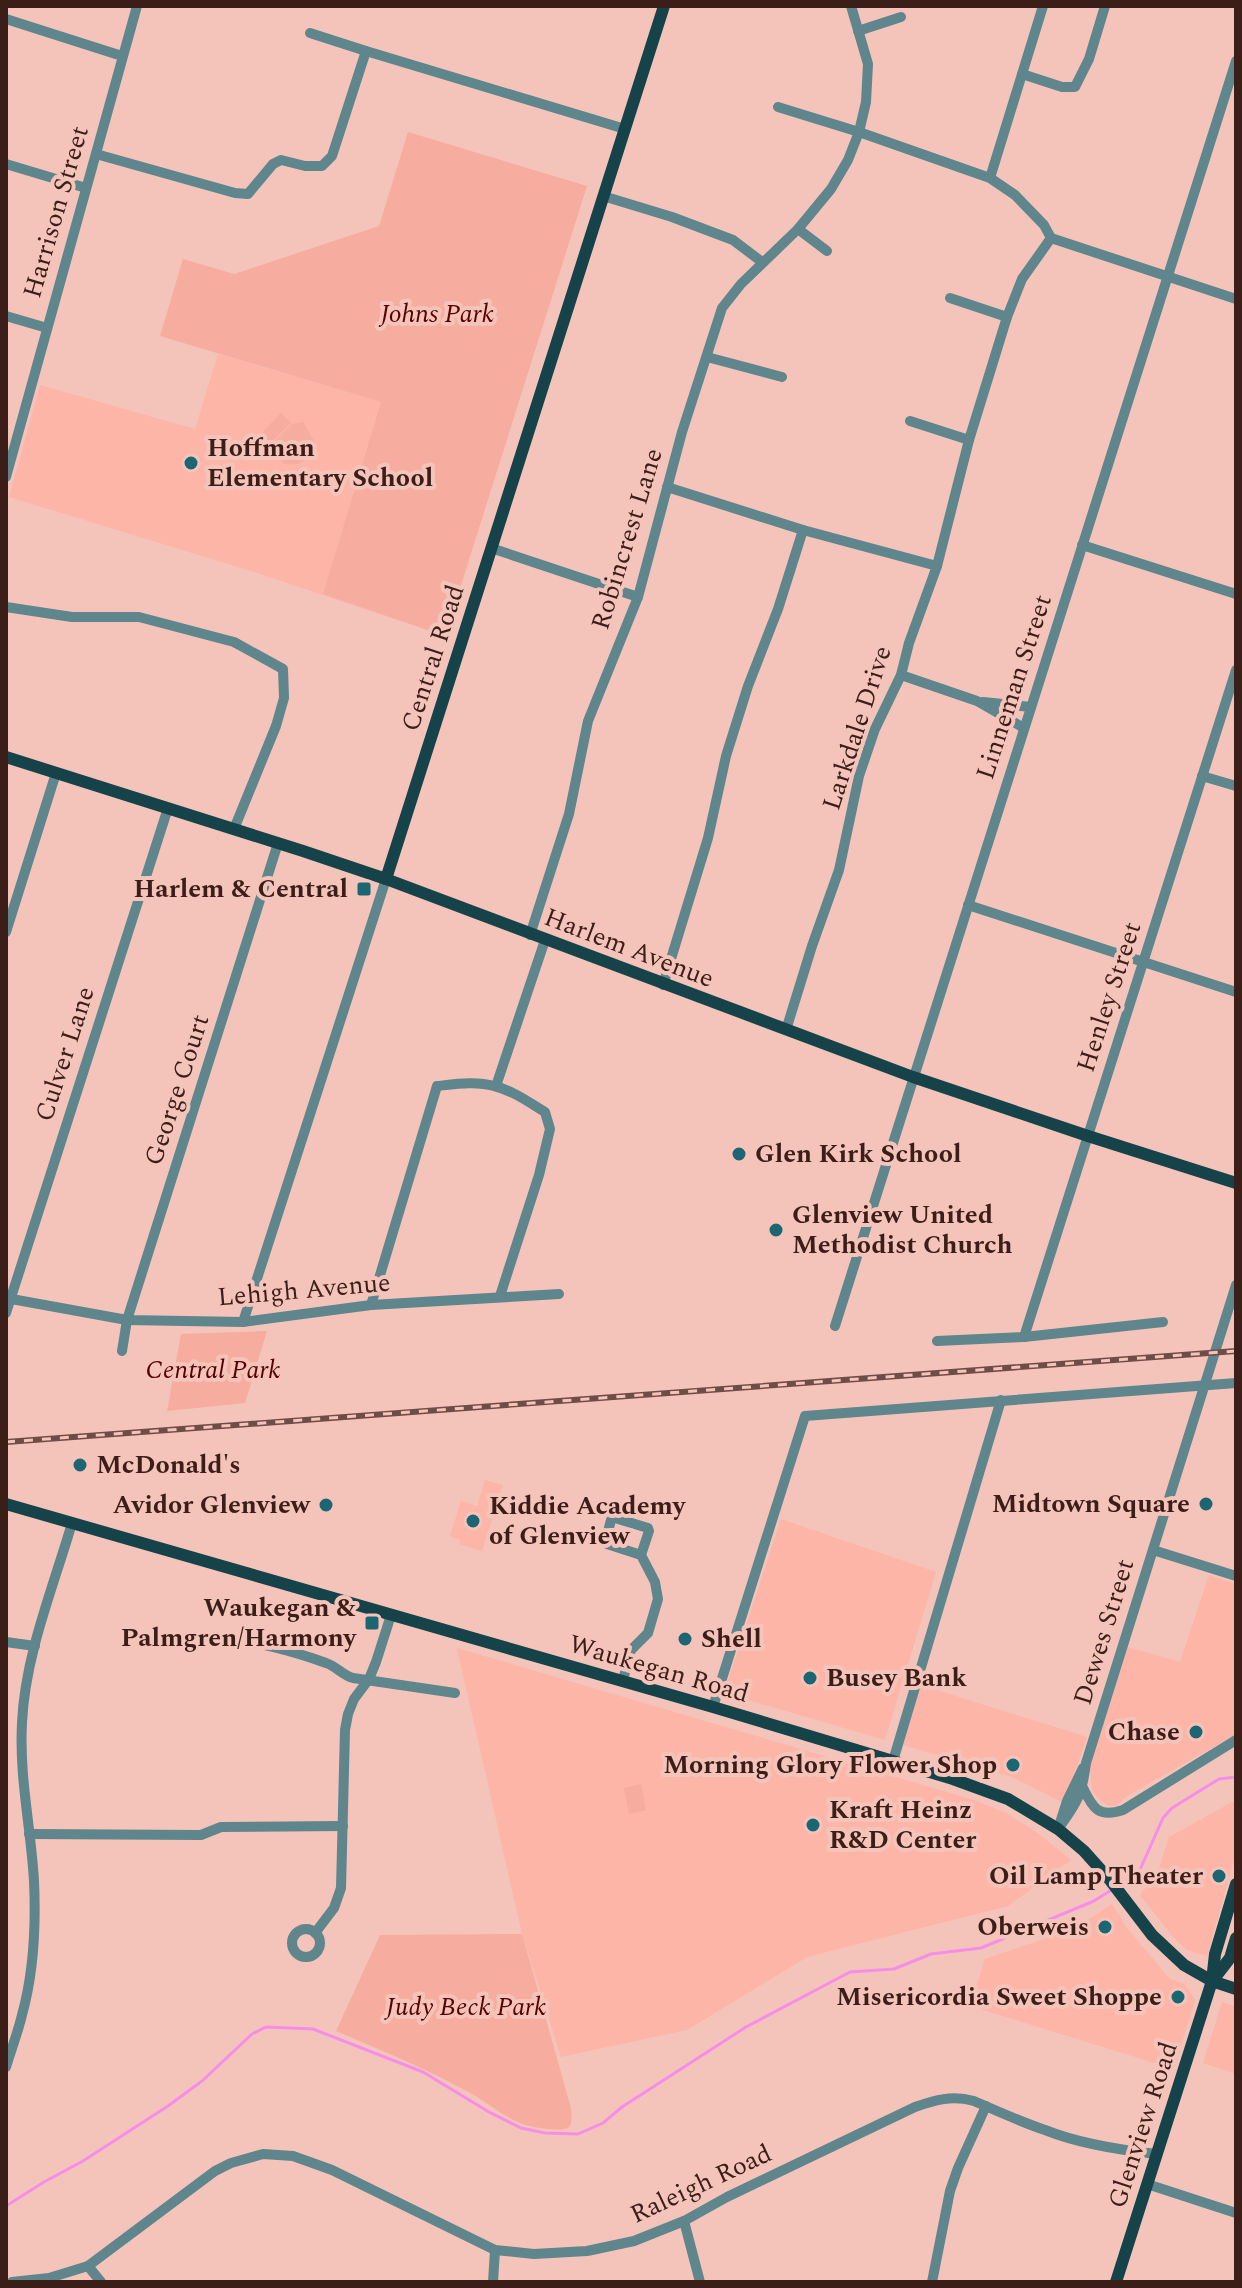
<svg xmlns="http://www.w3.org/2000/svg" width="1242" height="2288" font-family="Spectral,serif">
	<rect width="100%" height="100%" fill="#f4c4ba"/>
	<g fill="#fcb5a7">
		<polygon points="218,354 381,402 323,594 445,636 254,572 9,497 40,385 195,429"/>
		<polygon points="485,1480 503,1485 482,1551 459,1544 460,1540 450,1536 461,1501 477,1506"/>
		<polygon points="781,1519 936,1572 885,1740 724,1693"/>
		<polygon points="1209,1575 1236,1584 1236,1734 1127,1796 1116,1806 1107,1805 1100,1800 1092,1790 1090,1766 1128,1647 1180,1662"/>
		<polygon points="457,1648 974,1800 1008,1814 1039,1834 1071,1860 1008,1906 807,1957 687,2030 561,2057 522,1934"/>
		<polygon points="921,1685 1087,1737 1064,1803 1012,1777 903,1745"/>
		<polygon points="1236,1800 1236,1853 1207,1956 1187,1950 1174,1938 1140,1895 1157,1874 1169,1837"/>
		<polygon points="1112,1904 1127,1928 1170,1979 1185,1984 1195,2000 1174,2069 970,2006 985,1959 1076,1928"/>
		<polygon points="1222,2002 1236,2007 1236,2074 1203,2063"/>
	</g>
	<g fill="#f6ac9e">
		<polygon points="408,132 587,186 445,636 323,594 381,402 160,336 183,259 234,274 379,226"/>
		<polygon points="281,413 291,423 261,452 252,443"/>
		<path d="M303 422 316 444C305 460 304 466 284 464L276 451 275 441 292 424Z"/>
		<polygon points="267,1331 245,1403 167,1411 181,1334"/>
		<polygon points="641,1784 646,1810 629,1814 624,1788"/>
		<path d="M522 1934 571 2108C571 2113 573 2123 569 2127 563 2133 528 2127 520 2123 499 2114 482 2098 461 2088 420 2066 378 2049 336 2031L380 1935Z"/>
	</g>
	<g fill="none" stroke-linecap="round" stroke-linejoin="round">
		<g stroke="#f58ee9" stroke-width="3">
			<polyline points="1120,1885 1139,1872 1163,1818 1172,1808 1219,1779 1236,1777"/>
			<polyline points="6,2206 44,2182 83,2161 168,2106 202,2081 252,2034 266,2027 313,2029 423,2072 489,2112 521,2128 545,2133 578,2134 603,2123 622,2107 746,2027 850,1972 894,1969 931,1954 981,1948 1094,1901 1113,1889"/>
		</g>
		<g stroke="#5f858d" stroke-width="10">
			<polyline points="6,19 122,56"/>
			<polyline points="858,31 901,17"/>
			<polyline points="310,33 366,51"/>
			<polyline points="1022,74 1062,87 1075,87 1089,59 1105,6"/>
			<polyline points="778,107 859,132 990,178 1015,195 1044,225 1051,238 1236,299"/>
			<polyline points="96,154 235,193 248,194 273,164 281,160 305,166 322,166 332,156 366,51 625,129"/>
			<polyline points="6,164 86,188"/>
			<polyline points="990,178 1043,6"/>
			<polyline points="603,196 672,217 733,240 762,262"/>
			<polyline points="798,229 827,251"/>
			<polyline points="950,298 1007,317"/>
			<polyline points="6,316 47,328"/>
			<polyline points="707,357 782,377"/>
			<polyline points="910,421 969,440"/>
			<polyline points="6,477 137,6"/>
			<polyline points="667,487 803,530 937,566"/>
			<polyline points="1082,545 1236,594"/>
			<polyline points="491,548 638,597"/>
			<polyline points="6,607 72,617 139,617 234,642 283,669 284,698 276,726 234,829"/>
			<polyline points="901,675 977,701 1024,728"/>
			<polyline points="983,702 1031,707"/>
			<polyline points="1202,776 1236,786"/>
			<polyline points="968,905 1236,992"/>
			<polyline points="6,932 56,773"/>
			<polyline points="530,935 569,814 588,721 638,597 682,432 722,308 741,284 798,229 831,189 848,160 859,132 866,102 868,64 851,6"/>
			<polyline points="663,985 708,838 726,756 748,686 778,609 803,530"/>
			<polyline points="786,1030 812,946 839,870 859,776 875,729 901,675 909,643 937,566 969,440 1007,317 1022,279 1051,238"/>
			<polyline points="496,1086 545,940"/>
			<polyline points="6,1298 127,1320 243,1322 371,1305 559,1294"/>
			<path d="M371 1305 437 1086C456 1084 476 1081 494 1086 512 1090 530 1103 545 1112L550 1129 539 1175 500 1296"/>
			<polyline points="6,1313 168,808"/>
			<polyline points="243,1322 386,879"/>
			<polyline points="835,1326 1236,61"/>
			<polyline points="1024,1337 1236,670"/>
			<polyline points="937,1341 1024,1337 1163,1322"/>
			<polyline points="122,1351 127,1320 278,843"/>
			<polyline points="1153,1550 1236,1576"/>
			<path d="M215 1638C246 1638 296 1652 326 1663 336 1666 342 1675 353 1678L455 1693"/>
			<polyline points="6,1642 35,1646"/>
			<polyline points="623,1680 631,1650 648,1633 658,1599 655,1582 641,1555 649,1531 648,1528 615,1518 611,1520 606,1539 607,1544 641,1555"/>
			<polyline points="713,1707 805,1416 1236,1383"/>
			<polyline points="893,1761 1001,1400"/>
			<path d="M1083 1788C1093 1809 1099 1818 1123 1810L1236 1740"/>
			<polyline points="1060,1823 1067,1801 1083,1768"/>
			<path d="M1058 1829C1077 1803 1082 1795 1086 1763L1236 1285"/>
			<polyline points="29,1834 201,1835 221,1827 343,1826"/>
			<circle cx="306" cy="1943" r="14"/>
			<polyline points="315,1933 334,1908 341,1888 345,1730 348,1714 354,1699 369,1679 376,1662 391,1615"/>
			<path d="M6 2067C11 2050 18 2032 22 2015 34 1972 36 1925 34 1881 31 1828 19 1777 22 1723 25 1655 53 1588 72 1523"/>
			<polyline points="1147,2184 1236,2213"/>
			<polyline points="684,2221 700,2282"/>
			<polyline points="88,2266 101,2282"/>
			<path d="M12 2282 49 2278 88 2266 215 2171 231 2163 263 2154 293 2156 332 2170 495 2250 534 2254 587 2251 634 2241 684 2221 727 2197 915 2107C935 2100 952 2095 974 2101 997 2111 1021 2122 1045 2130 1080 2144 1119 2150 1157 2154"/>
			<polyline points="493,2282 495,2250"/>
			<polyline points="932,2282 950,2191 958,2168 986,2106"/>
		</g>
		<g stroke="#16424a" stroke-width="12">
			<polyline points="6,757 303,851 386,879 913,1077 1088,1136 1236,1183"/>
			<polyline points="386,879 664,6"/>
			<polyline points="6,1504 713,1707 953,1779 1008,1799 1058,1829 1084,1851 1110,1880 1152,1935 1184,1965 1212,1981 1236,1989"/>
			<polyline points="1213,1980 1230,1958 1236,1938"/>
			<polyline points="1116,2282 1212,1981 1215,1954 1236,1884"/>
		</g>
		<g stroke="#6f4c46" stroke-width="6">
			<polyline id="rail" points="6,1442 1236,1351"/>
		</g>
		<use href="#rail" stroke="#f4c4ba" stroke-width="3" stroke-dasharray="9" stroke-linecap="butt"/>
	</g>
	<g fill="#1c6572" stroke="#f4c4ba" stroke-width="3">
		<circle cx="191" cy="463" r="8"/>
		<rect x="356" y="881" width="16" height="16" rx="4"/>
		<circle cx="739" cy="1154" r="8"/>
		<circle cx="776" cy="1230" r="8"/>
		<circle cx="80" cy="1465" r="8"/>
		<circle cx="1206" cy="1504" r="8"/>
		<circle cx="326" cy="1505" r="8"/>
		<circle cx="473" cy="1521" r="8"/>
		<rect x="364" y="1615" width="16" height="16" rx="4"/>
		<circle cx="685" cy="1639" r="8"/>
		<circle cx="810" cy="1678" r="8"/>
		<circle cx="1196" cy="1732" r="8"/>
		<circle cx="1013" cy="1765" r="8"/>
		<circle cx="813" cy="1825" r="8"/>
		<circle cx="1219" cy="1876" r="8"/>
		<circle cx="1105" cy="1927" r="8"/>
		<circle cx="1178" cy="1997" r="8"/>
	</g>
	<g text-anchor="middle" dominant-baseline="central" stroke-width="8" stroke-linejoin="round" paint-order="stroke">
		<g font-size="26" fill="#3c1e19" stroke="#f4c4ba">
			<text transform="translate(56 212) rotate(-74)">Harrison Street</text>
			<text transform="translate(627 539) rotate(-73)">Robincrest Lane</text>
			<text transform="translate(433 658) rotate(-72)">Central Road</text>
			<text transform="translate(1014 687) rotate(-72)">Linneman Street</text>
			<text transform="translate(857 728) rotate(-72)">Larkdale Drive</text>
			<text transform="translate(629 948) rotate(21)">Harlem Avenue</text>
			<text transform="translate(1109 997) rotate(-72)">Henley Street</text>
			<text transform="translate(65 1054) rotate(-72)">Culver Lane</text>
			<text transform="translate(177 1090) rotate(-72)">George Court</text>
			<text transform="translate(304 1290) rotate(-5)">Lehigh Avenue</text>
			<text transform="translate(1104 1632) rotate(-73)">Dewes Street</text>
			<text transform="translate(659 1669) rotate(16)">Waukegan Road</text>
			<text transform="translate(1143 2125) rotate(-72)">Glenview Road</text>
			<text transform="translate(701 2184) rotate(-25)">Raleigh Road</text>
		</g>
		<g font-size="26" font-style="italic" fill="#580200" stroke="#f4c4ba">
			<text x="437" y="314">Johns Park</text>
			<text x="213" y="1370">Central Park</text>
			<text x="466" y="2007">Judy Beck Park</text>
		</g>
		<g font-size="26" font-weight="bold" fill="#3c1e19" stroke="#f4c4ba" text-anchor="end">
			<text x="207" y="448" text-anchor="start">Hoffman<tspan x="207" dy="30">Elementary School</tspan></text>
			<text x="348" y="889">Harlem &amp; Central</text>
			<text x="755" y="1154" text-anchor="start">Glen Kirk School</text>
			<text x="792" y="1215" text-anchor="start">Glenview United<tspan x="792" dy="30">Methodist Church</tspan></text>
			<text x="96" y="1465" text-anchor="start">McDonald's</text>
			<text x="1190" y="1504">Midtown Square</text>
			<text x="310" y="1505">Avidor Glenview</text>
			<text x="489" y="1506" text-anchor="start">Kiddie Academy<tspan x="489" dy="30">of Glenview</tspan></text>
			<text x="356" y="1608">Waukegan &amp;<tspan x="356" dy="30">Palmgren/Harmony</tspan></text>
			<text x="701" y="1639" text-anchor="start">Shell</text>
			<text x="826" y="1678" text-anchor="start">Busey Bank</text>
			<text x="1180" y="1732">Chase</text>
			<text x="997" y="1765">Morning Glory Flower Shop</text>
			<text x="829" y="1810" text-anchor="start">Kraft Heinz<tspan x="829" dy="30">R&amp;D Center</tspan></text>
			<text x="1203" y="1876">Oil Lamp Theater</text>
			<text x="1089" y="1927">Oberweis</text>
			<text x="1162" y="1997">Misericordia Sweet Shoppe</text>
		</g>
	</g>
	<rect width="1242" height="2288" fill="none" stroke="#3c1e19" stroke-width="16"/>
</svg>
